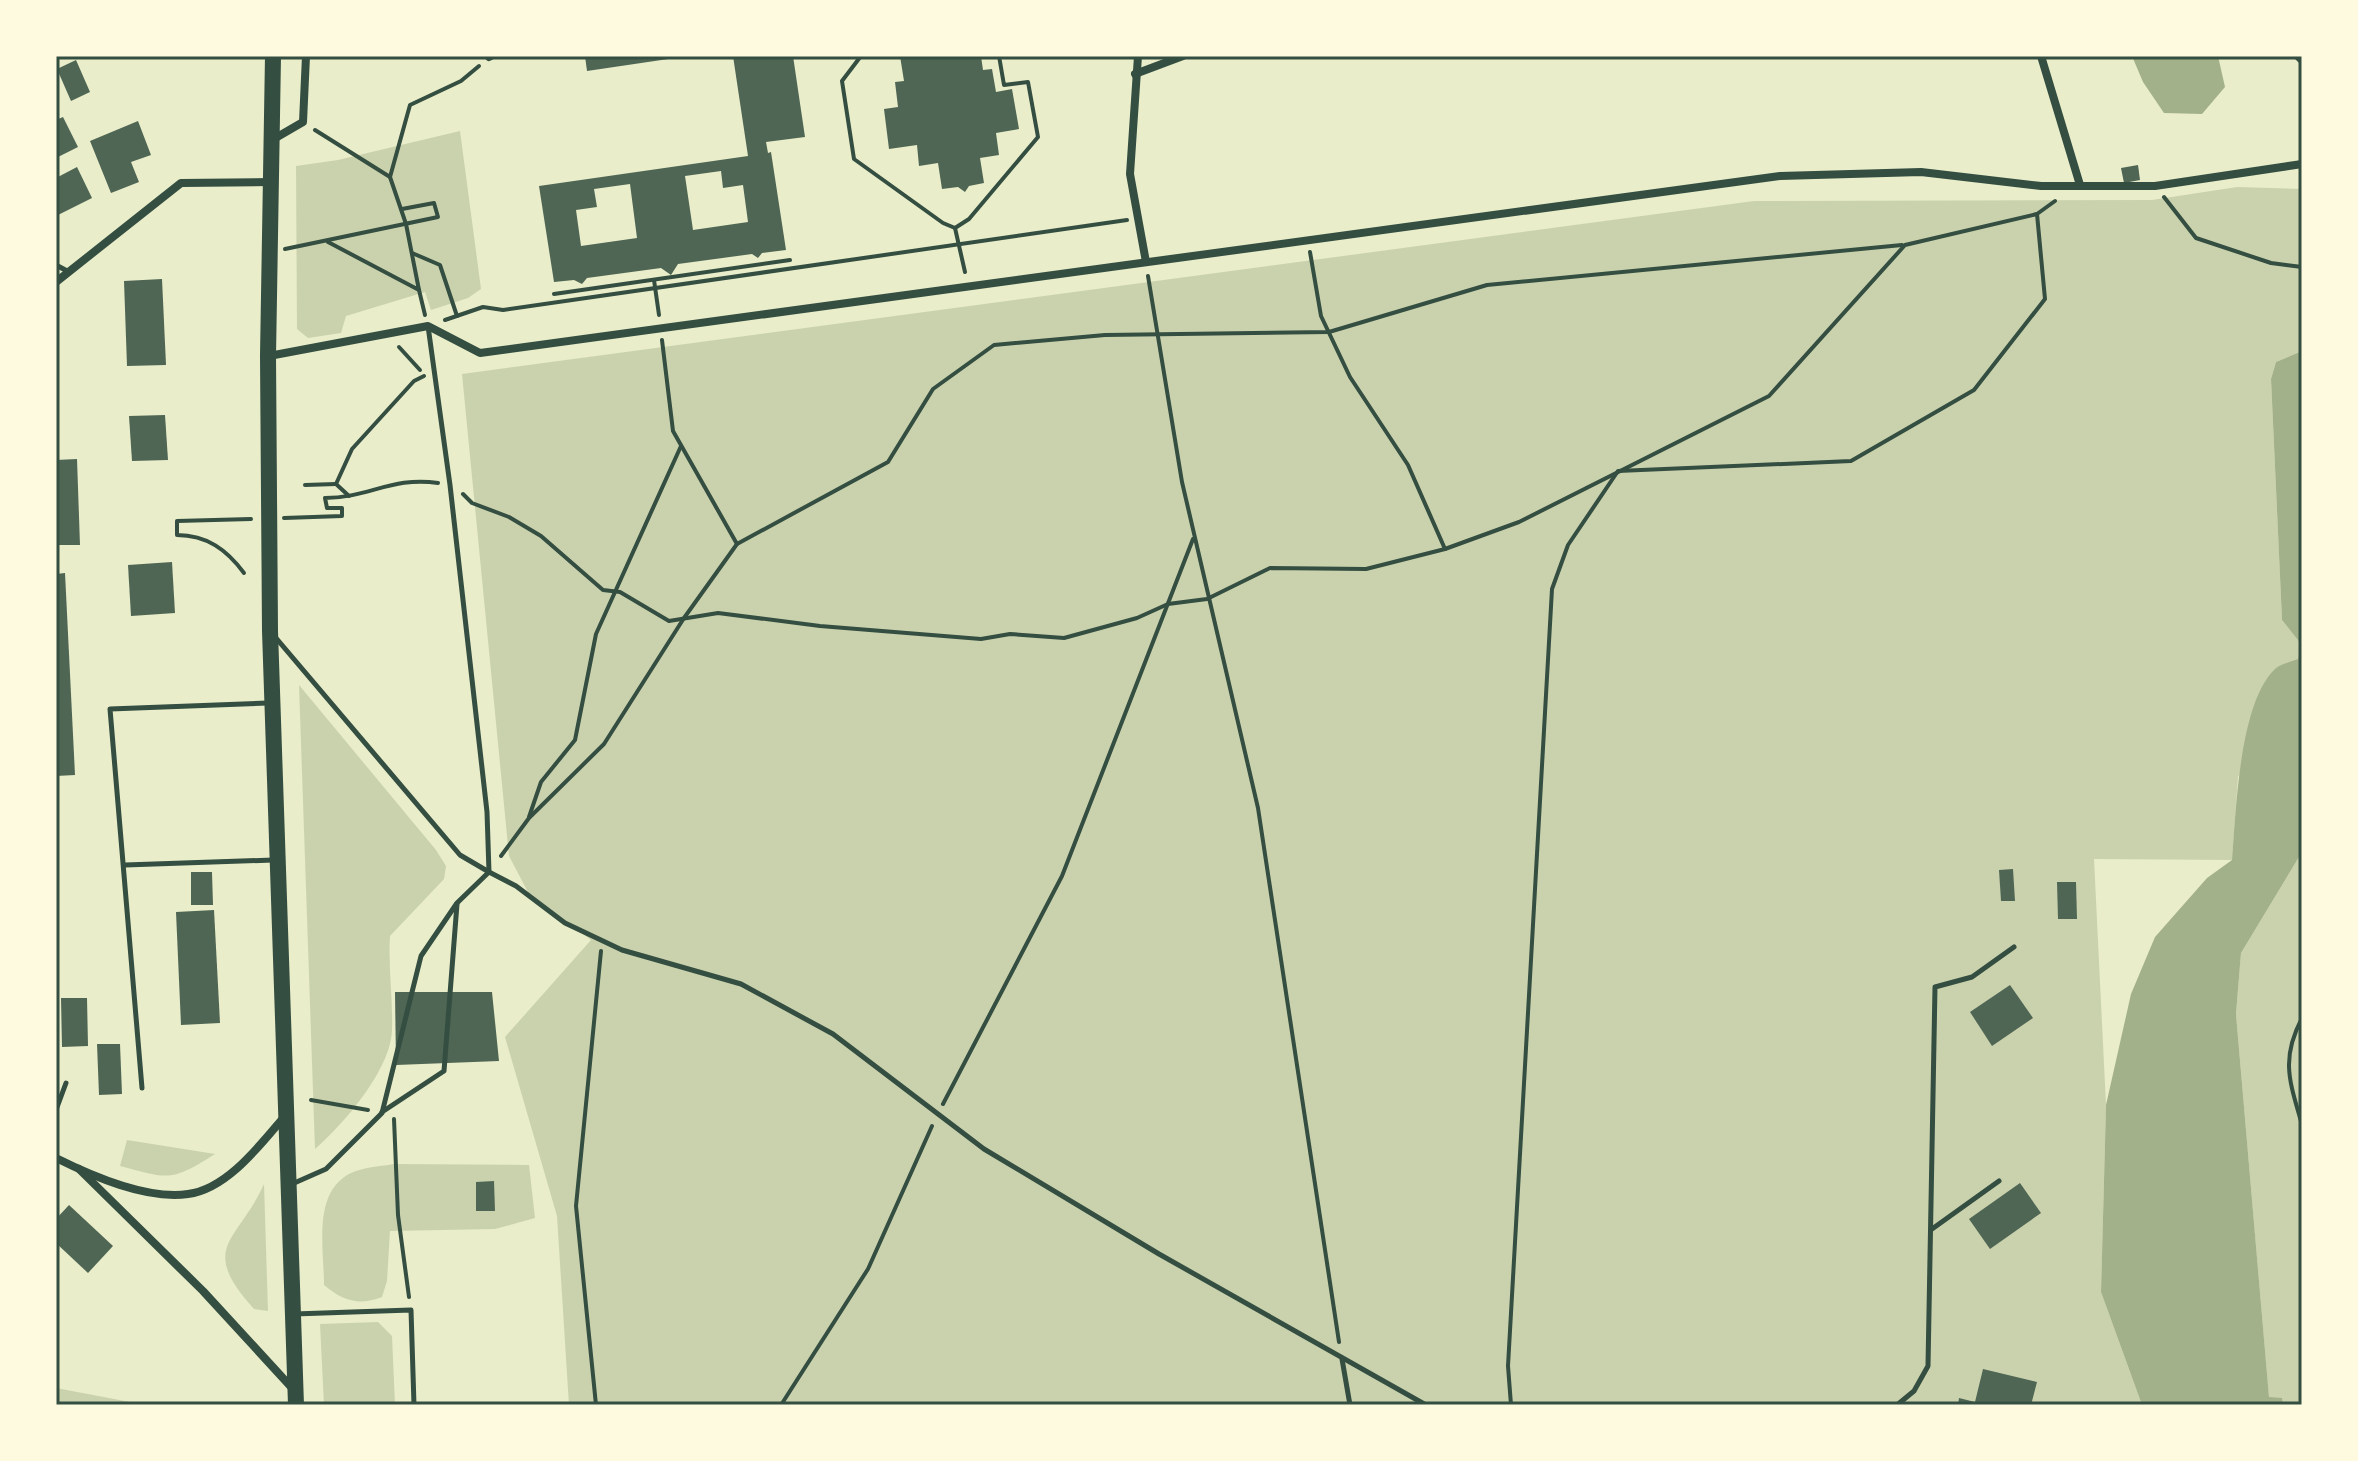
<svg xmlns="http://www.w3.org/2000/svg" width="2358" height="1461" font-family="Montserrat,sans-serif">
	<rect width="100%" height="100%" fill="#e9edc9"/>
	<g fill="#cad2ad">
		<polygon points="460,131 481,289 468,298 431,310 425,292 346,316 341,333 308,338 297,329 296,166 338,160"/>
		<polygon points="2237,187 2302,189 2302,351 2276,362 2271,379 2282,620 2301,644 2298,660 2238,777 2232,860 2094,859 2106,1105 2101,1292 2142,1405 569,1405 557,1216 505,1037 591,940 529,894 509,856 462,374 1754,201 2152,200"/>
		<path d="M299 685 436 850 446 866 444 879 390 936C388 967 393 998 392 1030 391 1069 344 1124 315 1149Z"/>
		<polygon points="2302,852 2302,1405 2283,1405 2281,1398 2269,1398 2236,1014 2241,953"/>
		<path d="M127 1140 215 1154C171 1182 169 1179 120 1166Z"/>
		<path d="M394 1164 529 1165 535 1218 495 1229 390 1231 387 1281 382 1297C359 1306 343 1301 324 1285 324 1247 311 1187 356 1171 367 1167 382 1166 394 1164Z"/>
		<path d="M264 1184 268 1311 254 1309C197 1246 238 1242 264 1184Z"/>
		<polygon points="378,1322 392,1336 395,1405 324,1405 320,1324"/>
		<polygon points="56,1388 146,1405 56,1405"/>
	</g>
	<g fill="#a3b18a">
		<polygon points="2132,56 2218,56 2225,87 2202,114 2164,113 2143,82"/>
		<path d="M2302 351V852L2241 953 2236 1014 2269 1397 2282 1398 2283 1405H2142L2101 1292 2106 1105 2131 994 2155 937 2207 878 2232 860C2236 812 2239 703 2275 669 2280 664 2291 662 2298 659L2301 644 2282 620 2271 379 2276 362Z"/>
	</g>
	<g fill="#4f6655" fill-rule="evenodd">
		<polygon points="585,56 674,56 675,58 587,71"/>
		<path d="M733 56H793L805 137 766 142 768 153 771 152 786 250 762 253 758 258 752 254 678 264 671 275 661 268 587 278 582 284 574 280 554 282 539 186 748 156ZM721 171 723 188 743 185 748 222 693 230 685 176ZM630 184 637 238 581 246 576 210 597 207 594 189Z"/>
		<polygon points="900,56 981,56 983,70 992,69 996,92 1012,89 1019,129 996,133 999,155 980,158 984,183 969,186 965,192 958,187 942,189 938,163 919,166 917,145 889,149 884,109 898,107 895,82 904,81"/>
		<polygon points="76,60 90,92 71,101 57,69"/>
		<polygon points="63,117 78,147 56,158 56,120"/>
		<polygon points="138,121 151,155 131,162 139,182 111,193 90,141"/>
		<polygon points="2138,165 2140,180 2124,183 2121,168"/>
		<polygon points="77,167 92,198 56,216 56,178"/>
		<polygon points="162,279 166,365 127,366 124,281"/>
		<polygon points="165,415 168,460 132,461 129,416"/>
		<polygon points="77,459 80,545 56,545 56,460"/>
		<polygon points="172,562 175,613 131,616 128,565"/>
		<polygon points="65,573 75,775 56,776 56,574"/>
		<polygon points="2013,869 2015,901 2001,901 1999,870"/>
		<polygon points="191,872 212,872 213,905 191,905"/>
		<polygon points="2057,882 2076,882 2077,919 2058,919"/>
		<polygon points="214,910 220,1023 181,1025 176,912"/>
		<polygon points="2010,985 2033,1018 1992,1046 1970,1012"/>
		<polygon points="395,992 492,992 499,1061 396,1065"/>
		<polygon points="61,998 87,998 88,1046 62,1047"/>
		<polygon points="97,1044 120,1044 122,1094 99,1095"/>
		<polygon points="494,1181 495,1211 476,1211 476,1182"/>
		<polygon points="2020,1183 2041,1213 1990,1249 1969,1219"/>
		<polygon points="69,1205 113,1246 88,1273 56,1243 56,1219"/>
		<polygon points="1983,1369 2037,1382 2031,1405 1958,1405 1959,1398 1975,1402"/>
	</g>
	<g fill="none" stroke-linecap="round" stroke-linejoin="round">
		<g stroke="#344e41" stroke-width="4">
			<polyline points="861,56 842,81 854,159 943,223 955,228 969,219 1038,137 1028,82 1004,85 999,56"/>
			<polyline points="2295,56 2302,63"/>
			<polyline points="315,130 390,177 406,224 419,290 328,242"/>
			<polyline points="390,177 410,105 461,81 479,66"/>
			<polyline points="2164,197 2196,238 2271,263 2302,267"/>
			<polyline points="955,228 965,272"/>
			<polyline points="285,249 438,217 434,203 402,209"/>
			<polyline points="1310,252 1321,316 1350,377 1408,465 1445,549"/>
			<polyline points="412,253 440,265 457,316"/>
			<polyline points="1148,276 1182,482 1258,808 1339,1342"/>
			<polyline points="654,280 659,315"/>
			<polyline points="419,290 425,315"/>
			<polyline points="554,294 790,260"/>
			<polyline points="445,320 483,307 503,310 1127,220"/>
			<polyline points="662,340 673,431 737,544 888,462 933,389 994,345 1105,335 1329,332 1487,285 1902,245"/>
			<polyline points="399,347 420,370"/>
			<polyline points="305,485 336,484"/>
			<polyline points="463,494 472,503 509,517 541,536 603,590 620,592 669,621 718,613 820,626 981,639 1010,634 1064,638 1137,618 1168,604 1207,599 1270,568 1366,569 1445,549 1519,522 1769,396 1905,245 2037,214 2055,201"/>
			<polyline points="349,496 336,484 352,449 414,381 424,376"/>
			<path d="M284 518 342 516V508H327L325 498C368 498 393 476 438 483"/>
			<path d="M244 573C227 550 207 535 177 535V521L251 519"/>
			<polyline points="529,817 541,782 575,740 596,634 681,446"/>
			<polyline points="501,856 529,818 604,744 684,618 737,544"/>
			<path d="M2302 1018C2280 1060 2290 1082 2302 1125"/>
			<polyline points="311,1100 368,1110"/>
			<polyline points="943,1104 1062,876 1193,539"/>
			<polyline points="394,1119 398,1215 409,1297"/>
			<polyline points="596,1405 576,1206 601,951"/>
			<polyline points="781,1405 868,1269 932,1126"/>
			<polyline points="1511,1405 1508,1366 1552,589 1568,545 1618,471 1851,461 1974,390 2045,299 2037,214"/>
		</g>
		<g stroke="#344e41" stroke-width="5">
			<polyline points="56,265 69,272"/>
			<polyline points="428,326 450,485 487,812 489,872 516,886 565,923 622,950 741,984 833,1034 984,1149 1159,1254 1426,1405"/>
			<polyline points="276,638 460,855 489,872 457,903 421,956 382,1113 326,1169 292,1184"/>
			<polyline points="125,865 273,860"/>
			<polyline points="142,1088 110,709 268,703"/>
			<polyline points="56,1110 66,1083"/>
			<polyline points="382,1112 444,1071 457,904"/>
			<polyline points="1932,1229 1999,1181"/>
			<polyline points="294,1314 411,1310 414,1405"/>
			<polyline points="1342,1359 1350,1405"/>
			<polyline points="1897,1405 1914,1391 1928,1366 1935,987 1972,977 2014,947"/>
		</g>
		<g stroke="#344e41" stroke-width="8">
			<polyline points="1138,56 1130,174 1146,262"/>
			<polyline points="2041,56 2080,185"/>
			<polyline points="489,57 491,56"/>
			<polyline points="1135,74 1183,56"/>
			<polyline points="272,140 303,122 306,56"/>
			<polyline points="56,282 181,183 271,182"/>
			<polyline points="269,356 428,326 480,353 1780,176 1921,172 2041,186 2155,186 2302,164"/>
			<path d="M56 1158C92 1176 146 1200 188 1194 227 1189 260 1145 284 1117"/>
			<polyline points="79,1169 203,1291 293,1389"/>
		</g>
		<polyline stroke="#344e41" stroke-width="16" points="273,56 268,356 270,631 296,1405"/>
	</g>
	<rect width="2358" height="1461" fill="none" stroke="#fefae0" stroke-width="116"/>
	<rect x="58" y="58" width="2242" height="1345" fill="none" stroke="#344e41" stroke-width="3"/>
</svg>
